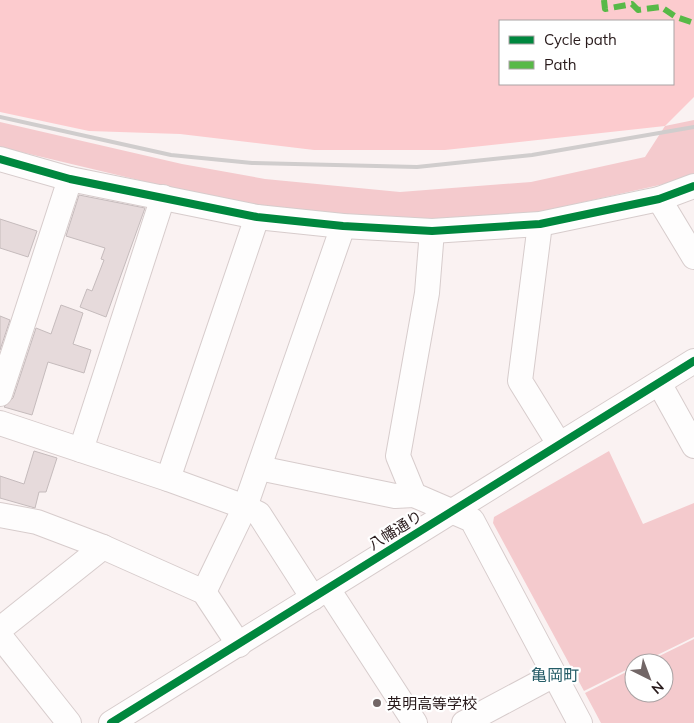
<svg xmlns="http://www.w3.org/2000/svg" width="694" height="723" font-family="Mulish,'Noto Sans JP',sans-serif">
	<rect width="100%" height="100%" fill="#faf2f2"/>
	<g fill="#f4cacd">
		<polygon points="694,120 694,174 664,184 539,212 409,221 264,210 0,147 0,122 182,164 265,179 400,192 531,182 645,157 665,126"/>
		<polygon points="609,451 643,524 694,503 694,637 641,663 634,663 634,666 584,691 493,523 494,517"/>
		<polygon points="694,639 694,723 601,723 585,693 634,668 634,693 664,693 664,663 645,663"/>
	</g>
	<path fill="#fccbce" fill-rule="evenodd" d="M0 0H694V97L665 126 445 150H314L180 134 89 131 0 112ZM500 21H673V84H500Z"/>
	<g fill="#e6dadb" stroke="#c5bbbc">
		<polygon points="79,195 145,208 106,317 80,307 87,289 92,291 104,260 101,259 105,248 66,236"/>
		<polygon points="0,219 37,231 28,257 0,248"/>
		<polygon points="61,305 83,313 73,344 91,350 84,373 48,362 32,415 4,407 13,398 36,328 51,334"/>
		<polygon points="0,316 10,320 0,350"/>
		<polygon points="34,451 57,458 46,492 39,492 35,508 0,498 0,476 24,484"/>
	</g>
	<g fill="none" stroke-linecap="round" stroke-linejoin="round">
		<g stroke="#d7cccc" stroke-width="26">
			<g id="minor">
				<polyline points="0,159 70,179 257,217 343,226 432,231 540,224 659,199 694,186"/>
				<polyline points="659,199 694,257"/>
				<polyline points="540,224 520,381 559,444"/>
				<polyline points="432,231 427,293 398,456 414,495 472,520 580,723"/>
				<polyline points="659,383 694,446"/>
				<polyline points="0,394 70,179"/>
				<polyline points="0,423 168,479 245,507 259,514 313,598"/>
				<polyline points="81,450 163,197"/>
				<polyline points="259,468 395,496 414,495"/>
				<polyline points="168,479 257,217"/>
				<polyline points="0,515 37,522 103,547 204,592 239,645"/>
				<polyline points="328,589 415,723"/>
				<polyline points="204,592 245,507 343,226"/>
				<polyline points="0,629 103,547"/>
				<polyline points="0,636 69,723"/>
				<polyline points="111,723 694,361"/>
				<polyline points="464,723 554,675"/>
			</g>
		</g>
		<use href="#minor" stroke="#fefdfd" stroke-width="24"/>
		<polyline stroke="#d0cdcd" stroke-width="4" points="0,117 171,155 252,163 417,167 532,155 694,127"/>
		<polyline stroke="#58b947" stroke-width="6" stroke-dasharray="12 6" stroke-linecap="butt" points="604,0 605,9 632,4 638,10 661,7 676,17 694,23"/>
		<g stroke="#fff" stroke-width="11">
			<g id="cycleway">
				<polyline points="0,159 70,179 257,217 343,226 432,231 540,224 659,199 694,186"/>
				<polyline points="111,723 694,361"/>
			</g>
		</g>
		<use href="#cycleway" stroke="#00873e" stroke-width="8"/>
	</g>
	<circle fill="#726666" stroke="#fff" stroke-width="2" cx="377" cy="703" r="5"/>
	<g text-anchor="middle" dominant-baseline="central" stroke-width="4.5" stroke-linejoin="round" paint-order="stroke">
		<g font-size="15" fill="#281a1b" stroke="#fff">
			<text transform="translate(395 530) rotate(-32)">八幡通り</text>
		</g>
		<g font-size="15" fill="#281a1b" stroke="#fff" text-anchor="start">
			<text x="387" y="703">英明高等学校</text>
		</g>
		<g font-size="16" fill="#255c67" stroke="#fff">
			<text x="555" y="675">亀岡町</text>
		</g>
	</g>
	<rect x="499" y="20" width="175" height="65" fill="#ffffff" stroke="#a9a3a4"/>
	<rect x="509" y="36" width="25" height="8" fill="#00873e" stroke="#a9a3a4"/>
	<text x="544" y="45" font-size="15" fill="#281a1b">Cycle path</text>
	<rect x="509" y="61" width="25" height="8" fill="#58b947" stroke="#a9a3a4"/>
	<text x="544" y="70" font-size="15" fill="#281a1b">Path</text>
	<g transform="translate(649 678) rotate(138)"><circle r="24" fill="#ffffff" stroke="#a9a3a4"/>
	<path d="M0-4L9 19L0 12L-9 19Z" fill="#726666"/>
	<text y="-8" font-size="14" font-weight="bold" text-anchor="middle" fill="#281a1b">N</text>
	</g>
</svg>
